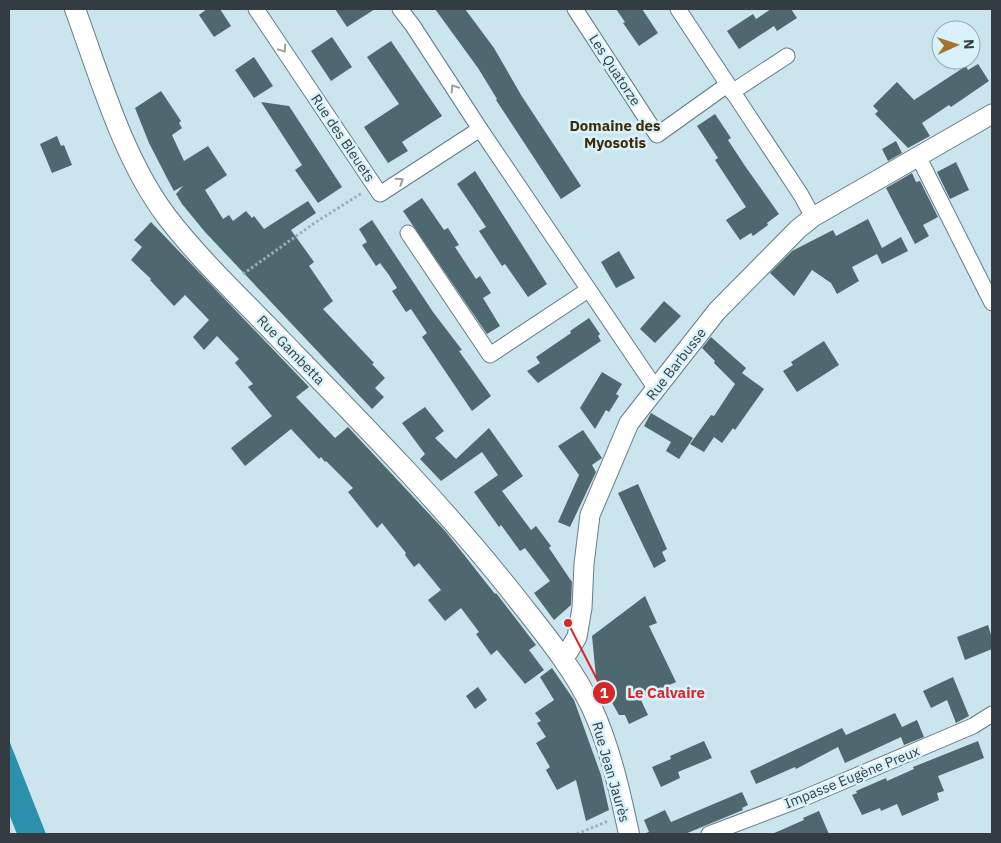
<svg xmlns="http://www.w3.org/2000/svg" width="1001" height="843" font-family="'IBM Plex Sans',sans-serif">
	<rect width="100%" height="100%" fill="#cbe5ee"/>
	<polygon fill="#2b91ac" points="9,740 46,834 17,834 9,814"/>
	<g fill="#4f676e">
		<polygon points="207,9 220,9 231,26 214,37 199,15"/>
		<polygon points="335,9 375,9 347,27"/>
		<polygon points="435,9 465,9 494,48 521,95 581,186 561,199 496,100 497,99 478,68"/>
		<polygon points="616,9 642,9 658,33 639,46 623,23 625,22"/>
		<polygon points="771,9 791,9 797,18 777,31 774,26 739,49 727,31 753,14 756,19"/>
		<polygon points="332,37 352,67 331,81 311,51"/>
		<polygon points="391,41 442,116 402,142 408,151 388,163 364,127 399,104 367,57"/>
		<polygon points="254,57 273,86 254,98 235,70"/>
		<polygon points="978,64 989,81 951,107 949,105 922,123 930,136 908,148 875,114 878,111 873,106 897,82 914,100 966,66 968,70"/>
		<polygon points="161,91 181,121 179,123 182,128 172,135 184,161 208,146 227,175 205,190 223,219 229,215 233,221 246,211 252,218 254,216 264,229 308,201 316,213 291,230 314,262 309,266 333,301 323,309 374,363 372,364 385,378 375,388 384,397 372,409 205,232 182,204 176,194 183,186 174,191 168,180 149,143 135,108"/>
		<polygon points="261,102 289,106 342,187 318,203 295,170 302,165"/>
		<polygon points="715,114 731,138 728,140 745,166 779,214 767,223 768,225 753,236 751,233 740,240 726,220 746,207 715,160 718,158 697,126"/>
		<polygon points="57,136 61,146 64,145 72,165 52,173 40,144"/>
		<polygon points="896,141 902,153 888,161 882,149"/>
		<polygon points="956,162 969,190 950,199 937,172"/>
		<polygon points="475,171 547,284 528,297 505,264 502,266 479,231 486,227 457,184"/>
		<polygon points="912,173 916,182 920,181 938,217 923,225 929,236 915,244 886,188"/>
		<polygon points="422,198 444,230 448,228 459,245 455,247 476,279 480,276 491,293 483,298 500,326 487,334 403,211"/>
		<polygon points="868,219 882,248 901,237 908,251 882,264 877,254 852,267 859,281 837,294 831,283 812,270 794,296 770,273 792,251 833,230 836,236"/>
		<polygon points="372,220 433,312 462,350 459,351 491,396 472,411 422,337 427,333 411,309 406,312 392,291 397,288 389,275 380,263 376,266 362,245 367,242 359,229"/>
		<polygon points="151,222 309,387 296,397 335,438 348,427 446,532 495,594 496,593 536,645 529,650 544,670 525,684 497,650 491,655 476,634 479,632 461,608 445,621 428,600 441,590 419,563 414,567 405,555 406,553 382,523 377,528 348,492 353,488 326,461 325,462 321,457 319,459 291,429 245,466 231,448 272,416 248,387 253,384 235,363 239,359 217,336 204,350 193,337 209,320 185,295 174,306 150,280 151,279 131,260 142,247 134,240"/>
		<polygon points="619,251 635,278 616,288 601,262"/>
		<polygon points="664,301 681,316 655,343 640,329"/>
		<polygon points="589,318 600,334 598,336 601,341 538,383 527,371 540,363 536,357 571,333 570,331"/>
		<polygon points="711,337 746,368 742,373 764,389 735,430 733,428 722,443 714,437 704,452 690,444 711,415 714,416 735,384 714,363 715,361 702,348"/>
		<polygon points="824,341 839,365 797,392 783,371 793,365 791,362"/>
		<polygon points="602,372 622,384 616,394 619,396 609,412 606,410 595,429 580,408"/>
		<polygon points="425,407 444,431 435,438 456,459 489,428 523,476 502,491 531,530 536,526 551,546 549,548 572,582 571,605 554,620 534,593 550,581 525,548 520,551 501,525 499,527 474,492 498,475 482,452 441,481 420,459 425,454 402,423"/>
		<polygon points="651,413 693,438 679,459 666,451 671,442 644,426"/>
		<polygon points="583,430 602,458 592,465 596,472 570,527 558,522 579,475 558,446"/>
		<polygon points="638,484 667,549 662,552 666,561 654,568 618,493"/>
		<polygon points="645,596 657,623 649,626 676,682 640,698 648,715 629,724 625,715 619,715 606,692 603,693 596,677 592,636"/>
		<polygon points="988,625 992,638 992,649 965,660 957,637"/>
		<polygon points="552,668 574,700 601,775 609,810 586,821 576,780 557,790 546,770 550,767 536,743 546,737 537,723 541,721 535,713 554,700 540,677"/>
		<polygon points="953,677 969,716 956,723 947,700 931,708 923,691"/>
		<polygon points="478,687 487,700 475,709 466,696"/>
		<polygon points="895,713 902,727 917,720 924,737 904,745 901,737 845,763 838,747 796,769 795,767 756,784 750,771 842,728 846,735"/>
		<polygon points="704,741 712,758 678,772 680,778 661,787 652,767 671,759 670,756"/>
		<polygon points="978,741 984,758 938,776 944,791 937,793 939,800 902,816 897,804 881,811 880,808 862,815 852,795 857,793 856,791 886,778 887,781 914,769 913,767"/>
		<polygon points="742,792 748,805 742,808 743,810 685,834 643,834 649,832 644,820 665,810 671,822"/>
		<polygon points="819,811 829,834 772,834 804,820 803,818"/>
	</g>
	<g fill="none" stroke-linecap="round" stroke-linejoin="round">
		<g stroke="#647c84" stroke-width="17">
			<g id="minor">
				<polyline points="256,9 380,194 480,129"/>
				<polyline points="400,9 413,26 480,129 656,389"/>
				<polyline points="575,9 657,135 727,85"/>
				<polyline points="678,9 801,195 813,217"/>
				<polyline points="732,92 787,56"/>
				<polyline points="918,156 992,303"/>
				<polyline points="408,233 490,355 588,290"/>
				<polyline points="709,834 804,798 973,726 992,714"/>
			</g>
		</g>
		<g stroke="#647c84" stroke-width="21">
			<polyline id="tertiary" points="562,657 568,652 577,637 582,608 584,564 590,515 629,423 717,311 798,229 813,217 992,114"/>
		</g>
		<g stroke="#647c84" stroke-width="22">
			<path id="secondary" d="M75 9C100 77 123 159 167 217 200 260 244 301 281 340 361 422 443 505 514 595 542 631 572 666 592 708 610 747 620 792 629 834"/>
		</g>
		<g stroke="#9aafb7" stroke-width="3" stroke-dasharray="2.5 2.5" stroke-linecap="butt">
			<polyline points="243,274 316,222 362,193"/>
			<polyline points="577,834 608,821"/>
		</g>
		<use href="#minor" stroke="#fff" stroke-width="15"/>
		<use href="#tertiary" stroke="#fff" stroke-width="19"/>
		<use href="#secondary" stroke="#fff" stroke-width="20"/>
	</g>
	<defs><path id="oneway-chevron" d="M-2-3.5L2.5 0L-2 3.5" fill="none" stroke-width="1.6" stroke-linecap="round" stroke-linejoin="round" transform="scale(1.25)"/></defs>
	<g stroke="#999ea0">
		<use href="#oneway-chevron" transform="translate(283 49) rotate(56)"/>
		<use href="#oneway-chevron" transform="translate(454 88) rotate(-123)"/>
		<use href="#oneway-chevron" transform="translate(400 181) rotate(-33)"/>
	</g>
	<g text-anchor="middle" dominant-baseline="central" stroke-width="5" stroke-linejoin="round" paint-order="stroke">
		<g font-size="14" fill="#333d41" stroke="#d8f2fb">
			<text transform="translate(615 70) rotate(57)">Les Quatorze</text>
			<text transform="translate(343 138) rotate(56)">Rue des Bleuets</text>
			<text transform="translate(291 350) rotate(46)">Rue Gambetta</text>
			<text transform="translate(676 364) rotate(-52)">Rue Barbusse</text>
			<text transform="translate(611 772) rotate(74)">Rue Jean Jaurès</text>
			<text transform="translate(852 777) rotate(-22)">Impasse Eugène Preux</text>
		</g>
		<g font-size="15" font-weight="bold" fill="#432a07" stroke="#d8f2fb">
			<text x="615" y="125">Domaine des<tspan x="615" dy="17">Myosotis</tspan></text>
		</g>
	</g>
	<path fill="none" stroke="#d62828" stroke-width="2" d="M568 623L604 693"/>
	<g fill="#d62828" stroke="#d8f2fb" stroke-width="2">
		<circle cx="568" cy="623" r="5"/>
		<circle cx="604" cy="693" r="12"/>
	</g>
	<g font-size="15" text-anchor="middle" font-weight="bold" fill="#fff">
		<text x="604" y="698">1</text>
	</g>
	<g font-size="15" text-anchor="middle" font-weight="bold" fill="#d62828" stroke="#d8f2fb" stroke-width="5" stroke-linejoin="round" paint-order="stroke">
		<text x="666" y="698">Le Calvaire</text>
	</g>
	<rect width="1001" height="843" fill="none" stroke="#333d41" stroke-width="20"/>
	<g transform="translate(956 45) rotate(87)"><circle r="24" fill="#d8f2fb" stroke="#96aab1"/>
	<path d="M0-4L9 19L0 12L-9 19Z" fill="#a7722c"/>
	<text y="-8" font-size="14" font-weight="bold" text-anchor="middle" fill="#333d41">N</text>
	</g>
</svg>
